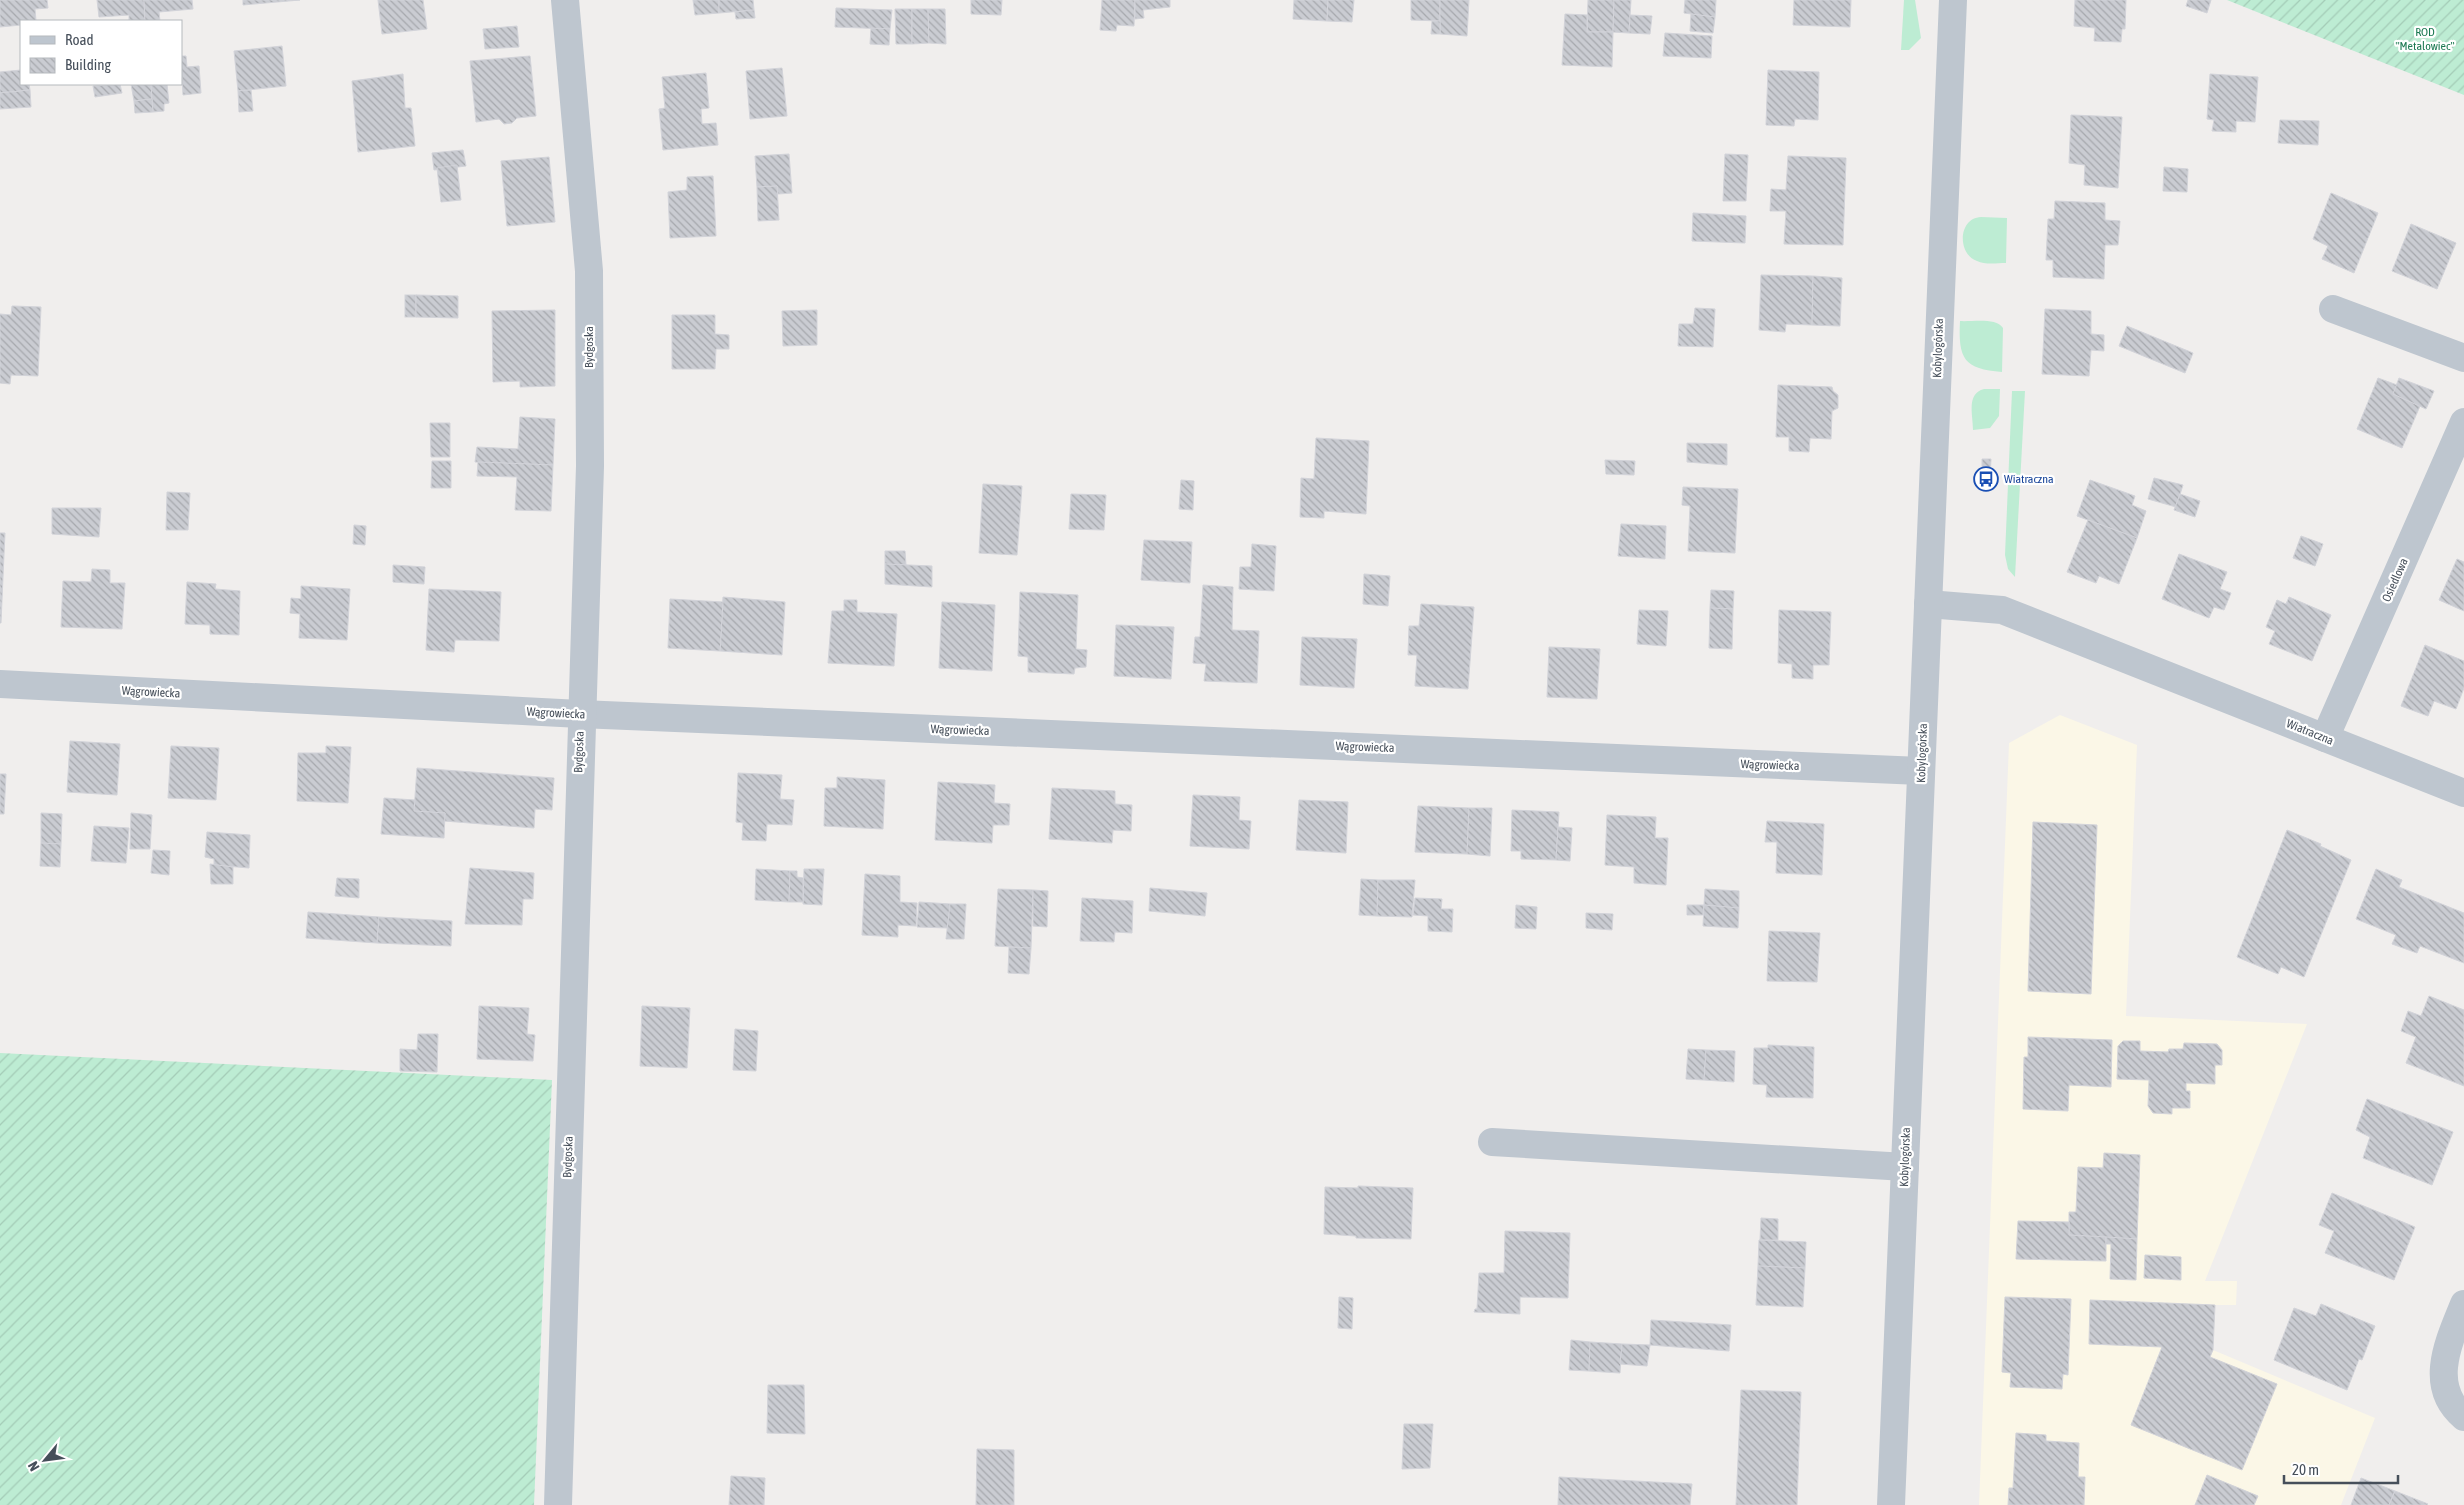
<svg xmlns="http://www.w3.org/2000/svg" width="2464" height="1505" font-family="'Asap Condensed',sans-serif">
	<defs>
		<pattern id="garden-furrows" width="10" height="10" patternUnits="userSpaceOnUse" patternTransform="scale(1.25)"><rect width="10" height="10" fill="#bdecd3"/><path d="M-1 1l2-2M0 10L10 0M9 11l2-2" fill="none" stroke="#a4ccb7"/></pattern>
		<pattern id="building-back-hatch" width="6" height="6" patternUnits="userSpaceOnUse" patternTransform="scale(1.25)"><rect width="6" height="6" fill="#caccd2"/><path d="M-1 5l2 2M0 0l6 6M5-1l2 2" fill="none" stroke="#a6a8ad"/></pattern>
	</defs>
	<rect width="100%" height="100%" fill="#f0eeed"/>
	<polygon fill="#fbf7e7" points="2060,715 2137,745 2126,1016 2307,1024 2205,1281 2237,1281 2236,1305 2215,1305 2213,1350 2375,1418 2341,1505 1979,1505 2009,743"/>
	<g fill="#bdecd3">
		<polygon points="1904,0 1915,0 1921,38 1909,50 1901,50"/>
		<path d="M1981 217 2007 218 2006 263C1997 263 1985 265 1977 261 1957 254 1958 218 1981 217Z"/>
		<path d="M1960 321C1972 322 1996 317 2003 328L2002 372C1964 369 1958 359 1960 321Z"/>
		<path d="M1984 389H2000L1999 416 1990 428 1973 430C1973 414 1966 394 1984 389Z"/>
		<polygon points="2012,391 2025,391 2015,577 2008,569 2005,555"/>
	</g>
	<g fill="url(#garden-furrows)">
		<polygon points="2227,0 2464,0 2464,95"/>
		<polygon points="0,1053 552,1080 534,1505 0,1505"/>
	</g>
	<g fill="url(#building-back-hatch)" stroke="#d2d3d9">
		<polygon points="0,0 47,0 48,8 35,9 36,21 21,21 21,25 0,27"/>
		<polygon points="97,0 144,0 145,21 129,21 129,15 99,17"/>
		<polygon points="144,0 192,0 193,9 159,12 160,21 145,21"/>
		<polygon points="243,0 300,0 243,5"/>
		<polygon points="378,0 423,0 427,29 382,34"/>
		<polygon points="693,0 719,0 719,13 695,15"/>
		<polygon points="719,0 753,0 754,10 719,13"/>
		<polygon points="971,0 1002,0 1001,15 971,14"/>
		<polygon points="1102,0 1135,0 1134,26 1117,25 1116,31 1100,30"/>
		<polygon points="1135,0 1170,0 1170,7 1143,10 1144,18 1135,19"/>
		<polygon points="1294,0 1328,0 1327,21 1293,19"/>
		<polygon points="1328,0 1354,0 1352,22 1327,21"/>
		<polygon points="1411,0 1440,0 1440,21 1411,20"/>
		<polygon points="1440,0 1469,0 1467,36 1440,34"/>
		<polygon points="1588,0 1614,0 1613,32 1587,32"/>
		<polygon points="1614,0 1631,0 1629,33 1613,32"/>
		<polygon points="1685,0 1716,0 1715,17 1684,13"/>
		<polygon points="1794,0 1851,0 1850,27 1793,25"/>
		<polygon points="2075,0 2126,0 2125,29 2122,29 2121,42 2094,41 2095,28 2074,26"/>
		<polygon points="2188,0 2211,0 2207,13 2186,6"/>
		<polygon points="836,8 892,10 890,29 835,27"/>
		<polygon points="895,9 912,9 912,44 896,44"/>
		<polygon points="912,9 928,9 929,43 912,44"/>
		<polygon points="928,9 945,9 946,44 929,43"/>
		<polygon points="754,10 755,18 736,19 735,12"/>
		<polygon points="1565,14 1587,15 1587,32 1613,32 1612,67 1562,65"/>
		<polygon points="1691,14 1715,17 1713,33 1690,31"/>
		<polygon points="1630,15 1652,16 1650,34 1629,33"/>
		<polygon points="1432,21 1440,21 1440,34 1431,34"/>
		<polygon points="517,26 519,47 485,49 483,29"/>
		<polygon points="871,28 890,29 889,45 870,44"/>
		<polygon points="1665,33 1712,36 1711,58 1663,56"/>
		<polygon points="282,46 286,86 238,91 234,51"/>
		<polygon points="181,56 186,56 187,67 199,66 201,93 183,95"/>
		<polygon points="530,56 536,116 517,118 512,123 504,124 499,119 476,122 470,61"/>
		<polygon points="782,68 787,116 750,119 746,71"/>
		<polygon points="21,70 21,84 29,84 30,90 0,93 0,72"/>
		<polygon points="1768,70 1819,72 1818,120 1795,119 1794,126 1766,125"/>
		<polygon points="706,73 709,108 701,109 702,124 716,123 718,145 663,150 659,109 665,108 662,77"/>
		<polygon points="403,74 405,108 411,108 415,146 358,152 352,81"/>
		<polygon points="2210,74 2258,77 2255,122 2236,121 2236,132 2212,131 2214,120 2207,119"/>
		<polygon points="120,84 122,93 95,97 93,86"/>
		<polygon points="131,84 151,84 152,99 134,101"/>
		<polygon points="167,84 169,103 164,104 164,111 153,112 151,85"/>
		<polygon points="30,90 31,107 0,109 0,93"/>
		<polygon points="251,90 253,111 239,112 238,91"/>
		<polygon points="152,99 153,112 135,113 134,101"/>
		<polygon points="2071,115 2122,117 2118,188 2084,185 2085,165 2069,163"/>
		<polygon points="2280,120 2319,121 2318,145 2278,143"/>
		<polygon points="463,150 466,166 434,170 432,153"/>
		<polygon points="789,154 792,193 778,194 777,186 757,187 755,156"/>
		<polygon points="1725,154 1748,155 1746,201 1723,201"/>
		<polygon points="1788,156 1846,158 1843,245 1784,244 1786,211 1770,211 1771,189 1786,190"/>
		<polygon points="549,157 555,222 507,226 501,161"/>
		<polygon points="457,165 461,200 441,202 437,168"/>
		<polygon points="2164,167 2188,169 2187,192 2163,191"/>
		<polygon points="713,176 716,236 670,238 668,192 687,190 687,177"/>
		<polygon points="777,186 779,220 758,221 757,187"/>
		<polygon points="2331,193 2378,213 2354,273 2322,259 2328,246 2313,239"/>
		<polygon points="2055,201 2105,203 2105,220 2120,221 2118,245 2105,245 2104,279 2053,277 2053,260 2046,260 2048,219 2054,219"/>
		<polygon points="1693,213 1746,216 1745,243 1692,241"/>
		<polygon points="2411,224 2456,243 2437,289 2392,271"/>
		<polygon points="1761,275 1813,276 1812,325 1786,324 1785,332 1759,330"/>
		<polygon points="1813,276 1842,278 1840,326 1812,325"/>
		<rect x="405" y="295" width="11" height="22"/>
		<polygon points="416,295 458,296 458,318 416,317"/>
		<polygon points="12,306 41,307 38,376 11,375 10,384 0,383 0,314 11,315"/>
		<polygon points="1695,308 1715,309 1713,347 1678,346 1679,324 1693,324"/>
		<polygon points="2045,309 2091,311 2091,334 2104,335 2104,351 2091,350 2089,376 2042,374"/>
		<polygon points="555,310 555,386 520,387 520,381 493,382 492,311"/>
		<polygon points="817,310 817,345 783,346 782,311"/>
		<polygon points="672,315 715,315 715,334 729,335 729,349 716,349 715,369 672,369"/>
		<polygon points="2127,326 2193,353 2185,373 2119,346"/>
		<polygon points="2378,378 2397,385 2393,394 2420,406 2402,448 2357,429"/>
		<polygon points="2399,378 2434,391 2426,409 2393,394"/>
		<polygon points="1778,385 1832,387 1833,391 1838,395 1838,408 1832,411 1831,439 1810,438 1809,452 1789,451 1789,437 1776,437"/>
		<polygon points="520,417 555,419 553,465 475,462 477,447 518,449"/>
		<polygon points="430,423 450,423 450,457 431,457"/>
		<polygon points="1316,438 1369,441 1366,514 1324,511 1324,518 1300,517 1301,478 1314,479"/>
		<polygon points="1687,443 1727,444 1727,465 1687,462"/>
		<polygon points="1982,459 1991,459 1990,476 1982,476"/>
		<polygon points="1605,460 1635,461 1634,475 1606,474"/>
		<polygon points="432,461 451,461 451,488 431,488"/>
		<polygon points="478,462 553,465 551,511 515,510 517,477 477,476"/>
		<polygon points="2154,478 2183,485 2176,507 2148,499"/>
		<polygon points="1181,480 1194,481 1193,510 1179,509"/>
		<polygon points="2090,480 2135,496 2132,505 2146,511 2137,538 2077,516"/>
		<polygon points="983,484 1022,486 1017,555 979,553"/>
		<polygon points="1683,487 1738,489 1735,553 1688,551 1690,506 1682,505"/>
		<polygon points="167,492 190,493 188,530 166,530"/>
		<polygon points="1071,494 1106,495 1104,530 1069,529"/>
		<polygon points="2180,494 2200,501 2195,517 2174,510"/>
		<polygon points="52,508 101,508 99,537 52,534"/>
		<polygon points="2088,520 2137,538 2119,584 2099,576 2096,583 2067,572"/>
		<polygon points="1621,524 1666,526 1665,559 1618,556"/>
		<polygon points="354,525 366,526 365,545 353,544"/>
		<polygon points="0,533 5,533 4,554 0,554"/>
		<polygon points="2301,536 2323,544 2315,566 2293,558"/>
		<polygon points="1144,540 1192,542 1190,583 1141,580"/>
		<polygon points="1252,544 1276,546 1274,591 1239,589 1240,567 1251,567"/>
		<polygon points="885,551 905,551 906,565 885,564"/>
		<polygon points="0,554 4,554 1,623 0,623"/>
		<polygon points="2179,554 2227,572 2220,589 2231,593 2224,610 2214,607 2209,618 2162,599"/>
		<polygon points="2457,559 2464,562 2464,611 2439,600"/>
		<polygon points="885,564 932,566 932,587 885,584"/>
		<polygon points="393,565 425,567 424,584 393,582"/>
		<polygon points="92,569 110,570 110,583 125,583 122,629 61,627 63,581 91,582"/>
		<polygon points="1364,574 1390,576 1388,606 1363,604"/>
		<polygon points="187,582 216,584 215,589 240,591 239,635 210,634 210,625 185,624"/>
		<polygon points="1203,585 1233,587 1232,630 1259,631 1257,683 1204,681 1206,664 1193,663 1195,637 1200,637"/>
		<polygon points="301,586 350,589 347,640 299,638 300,614 290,613 291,598 301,599"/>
		<polygon points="429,589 501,592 499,641 455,640 454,652 426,650"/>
		<polygon points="1711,590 1734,591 1733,609 1710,608"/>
		<polygon points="1020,592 1078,595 1076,649 1087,650 1086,667 1075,668 1074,674 1028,672 1028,657 1018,656"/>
		<polygon points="723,597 785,602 782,655 720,651"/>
		<polygon points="2289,597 2331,615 2312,661 2269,644 2275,631 2266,627 2277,600 2286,604"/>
		<polygon points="670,599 723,602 720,651 668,648"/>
		<polygon points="844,600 857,600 857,612 897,614 894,666 828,663 832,611 844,611"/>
		<polygon points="942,602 995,605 992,671 939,668"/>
		<polygon points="1421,604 1474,607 1468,689 1415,686 1417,655 1408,655 1409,626 1419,626"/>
		<polygon points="1710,608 1733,609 1732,649 1709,648"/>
		<polygon points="1639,610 1668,611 1666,646 1637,644"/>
		<polygon points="1779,610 1831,612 1829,665 1813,665 1813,679 1792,678 1792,664 1778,663"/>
		<polygon points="1116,625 1174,627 1171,679 1114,676"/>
		<polygon points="1302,637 1357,639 1354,688 1300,685"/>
		<polygon points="2425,645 2464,661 2464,688 2456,709 2434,701 2428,716 2401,706"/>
		<polygon points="1549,647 1600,649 1597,699 1547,697"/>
		<polygon points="70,741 120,744 117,795 67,792"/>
		<polygon points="171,746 219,748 216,800 168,798"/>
		<polygon points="326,746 351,747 348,803 297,801 298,753 326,753"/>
		<polygon points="417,768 554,778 552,810 535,809 534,828 444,821 445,813 414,811"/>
		<polygon points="738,773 782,775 780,799 794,800 792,825 767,824 766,841 742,840 743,823 736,822"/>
		<polygon points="0,774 6,774 4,814 0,814"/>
		<polygon points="837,777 885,780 883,829 824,826 825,788 837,788"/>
		<polygon points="938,782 995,785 994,803 1010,804 1009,825 993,825 992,843 935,840"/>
		<polygon points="1052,788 1115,791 1115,804 1132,805 1131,831 1113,830 1112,843 1049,839"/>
		<polygon points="1193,795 1240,797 1239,820 1251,821 1249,849 1190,846"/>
		<polygon points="384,798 415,800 414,811 445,813 444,838 381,834"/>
		<polygon points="1299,800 1348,802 1346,853 1296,850"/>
		<polygon points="1418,806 1469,808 1467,854 1415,852"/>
		<polygon points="1469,808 1492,808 1490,856 1467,854"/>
		<polygon points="1512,810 1559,812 1556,860 1521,859 1521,851 1511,851"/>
		<polygon points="41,813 62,814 61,844 41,843"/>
		<polygon points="131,813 152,815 150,849 130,849"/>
		<polygon points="1607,815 1656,817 1655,838 1668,838 1666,885 1634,883 1634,867 1605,865"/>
		<polygon points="1767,821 1824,824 1822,875 1776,873 1777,842 1765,842"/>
		<polygon points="2033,822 2097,825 2091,994 2028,991"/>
		<polygon points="94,826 129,828 126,863 91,861"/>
		<polygon points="1558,827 1572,828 1570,861 1556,860"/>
		<polygon points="2287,830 2321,844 2320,846 2351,860 2304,977 2281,967 2278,974 2237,957"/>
		<polygon points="207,832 250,835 249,868 214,865 214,859 205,857"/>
		<polygon points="41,843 61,844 60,867 40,866"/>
		<polygon points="153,850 170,851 169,875 151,873"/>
		<polygon points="210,864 233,867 233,884 211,884"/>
		<polygon points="470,868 534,873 533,899 523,899 522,925 465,924"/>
		<polygon points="756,869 790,871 789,902 755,900"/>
		<polygon points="804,869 824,869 822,905 803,904"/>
		<polygon points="2376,869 2402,880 2399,887 2464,913 2464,963 2420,946 2417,953 2392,944 2396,935 2356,919"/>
		<polygon points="790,871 797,871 797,877 803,878 803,902 789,902"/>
		<polygon points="865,874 900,876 900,902 917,903 916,926 898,925 898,937 862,935"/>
		<polygon points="337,878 359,879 359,898 335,896"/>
		<polygon points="1361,879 1378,880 1377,916 1359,915"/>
		<polygon points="1378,880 1415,880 1412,917 1377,916"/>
		<polygon points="1150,888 1207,893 1205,916 1149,911"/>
		<polygon points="998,889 1033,890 1031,948 995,946"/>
		<polygon points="1705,889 1739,891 1739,908 1704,905"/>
		<polygon points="1033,890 1048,891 1047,927 1033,926"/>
		<polygon points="1082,898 1133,901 1132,933 1115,932 1114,942 1080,941"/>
		<polygon points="1415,898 1442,899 1441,909 1453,909 1452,932 1428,931 1428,916 1413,915"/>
		<polygon points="919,902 950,904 948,928 917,927"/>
		<polygon points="950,904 966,904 964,939 946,939"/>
		<polygon points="1516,905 1537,907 1536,929 1515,928"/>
		<polygon points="1687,905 1704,905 1703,915 1687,915"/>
		<polygon points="1704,905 1739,908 1738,928 1703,926"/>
		<polygon points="308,912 379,917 377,943 306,938"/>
		<polygon points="1586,913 1613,914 1612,930 1586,928"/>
		<polygon points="379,917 452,921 451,946 377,943"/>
		<polygon points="1769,931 1820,933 1817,982 1767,981"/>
		<polygon points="1009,947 1031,948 1029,974 1008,973"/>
		<polygon points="2429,996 2464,1010 2464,1086 2406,1063 2416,1037 2401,1031 2408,1011 2421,1016"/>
		<polygon points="479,1006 529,1008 527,1034 535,1035 533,1061 477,1059"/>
		<polygon points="642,1006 690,1008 687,1068 640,1066"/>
		<polygon points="735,1029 758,1031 756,1071 733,1070"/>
		<polygon points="418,1034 438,1034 437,1072 400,1071 400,1049 417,1050"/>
		<polygon points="2028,1037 2112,1040 2111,1087 2069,1085 2068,1111 2023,1109 2024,1057 2028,1057"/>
		<polygon points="2123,1041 2140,1041 2140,1051 2168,1052 2169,1049 2183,1049 2184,1043 2217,1044 2222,1050 2222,1065 2215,1065 2215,1084 2186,1083 2186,1091 2190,1091 2190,1108 2172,1108 2172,1114 2153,1113 2148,1106 2149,1080 2117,1079 2118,1046"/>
		<polygon points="1768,1045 1814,1047 1813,1098 1766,1097 1767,1085 1753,1084 1754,1048 1768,1048"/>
		<polygon points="1688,1049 1706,1050 1704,1080 1686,1079"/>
		<polygon points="1706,1050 1735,1051 1734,1082 1704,1080"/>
		<polygon points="2367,1099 2453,1132 2432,1185 2363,1158 2370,1137 2356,1130"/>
		<polygon points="2104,1153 2140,1155 2137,1239 2069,1235 2069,1212 2076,1212 2078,1167 2103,1168"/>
		<polygon points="1358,1186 1413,1188 1411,1239 1356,1238 1356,1236 1324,1234 1325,1187 1358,1188"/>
		<polygon points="2332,1193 2415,1227 2394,1280 2325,1253 2334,1231 2319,1225"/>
		<polygon points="1761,1218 1778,1219 1778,1240 1760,1240"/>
		<polygon points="2018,1221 2069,1222 2069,1235 2106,1237 2106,1261 2016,1259"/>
		<polygon points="1505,1231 1570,1233 1568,1298 1520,1297 1520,1314 1474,1312 1475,1309 1477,1309 1479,1273 1504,1273"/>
		<polygon points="2106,1237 2137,1239 2136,1280 2110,1279 2111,1244 2106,1244"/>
		<polygon points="1759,1240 1806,1242 1805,1268 1758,1266"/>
		<polygon points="2145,1255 2181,1257 2181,1280 2144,1278"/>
		<polygon points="1758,1266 1805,1268 1803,1307 1756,1305"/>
		<polygon points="1339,1297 1353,1298 1352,1329 1338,1328"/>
		<polygon points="2005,1297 2071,1299 2068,1375 2063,1374 2062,1389 2010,1387 2011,1373 2002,1372"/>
		<polygon points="2090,1300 2215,1305 2213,1350 2210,1357 2277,1384 2242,1470 2131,1425 2162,1347 2089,1344"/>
		<polygon points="2321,1304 2375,1326 2362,1360 2359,1359 2347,1390 2274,1360 2294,1308 2316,1316"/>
		<polygon points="1651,1320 1731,1325 1729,1351 1650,1345"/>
		<polygon points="1571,1340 1590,1342 1589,1371 1569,1370"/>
		<polygon points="1590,1342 1622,1344 1620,1373 1589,1371"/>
		<polygon points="1622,1344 1650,1345 1647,1366 1620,1364"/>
		<polygon points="768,1385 804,1385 805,1434 767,1433"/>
		<polygon points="1741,1390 1801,1392 1797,1505 1736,1505"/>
		<polygon points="1404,1424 1433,1424 1430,1468 1402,1469"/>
		<polygon points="2016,1433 2046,1435 2046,1441 2079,1443 2078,1477 2085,1477 2084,1505 2008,1505 2009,1488 2013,1488"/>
		<polygon points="977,1449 1014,1450 1014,1505 976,1505"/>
		<polygon points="2207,1475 2258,1496 2254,1505 2195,1505"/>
		<polygon points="731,1476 765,1478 764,1505 729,1505"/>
		<polygon points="1559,1477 1692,1484 1690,1505 1558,1505"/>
		<polygon points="2361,1478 2395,1491 2389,1505 2351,1505"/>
		<polygon points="2395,1491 2428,1504 2427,1505 2389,1505"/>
	</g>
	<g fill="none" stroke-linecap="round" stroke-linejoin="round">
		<g stroke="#bec6cf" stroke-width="28">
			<polyline points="2333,309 2464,358"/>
			<polyline points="1928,604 2002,610 2464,793"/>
			<polyline points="0,684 580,714 1921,771"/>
			<polyline points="2325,738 2464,422"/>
			<polyline points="1492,1142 1905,1167"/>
			<path d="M2464 1304C2449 1341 2427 1386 2464 1417"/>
			<polyline points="558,1505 590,466 589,271 565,0"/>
			<polyline points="1891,1505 1953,0"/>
		</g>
	</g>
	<defs>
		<g id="bus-ring" transform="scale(1.25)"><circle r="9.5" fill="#fff" stroke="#1a4fb4" stroke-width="1.5"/><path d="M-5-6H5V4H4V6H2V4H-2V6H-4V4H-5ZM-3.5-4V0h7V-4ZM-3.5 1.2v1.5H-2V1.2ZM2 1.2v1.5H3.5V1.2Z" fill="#1a4fb4"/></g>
	</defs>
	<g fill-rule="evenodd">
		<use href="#bus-ring" x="1986" y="479"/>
	</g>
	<g text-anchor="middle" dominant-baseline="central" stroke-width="4.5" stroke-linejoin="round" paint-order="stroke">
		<g font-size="12" fill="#1b7851" stroke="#fff">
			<text x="2425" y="32">ROD<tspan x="2425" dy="14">"Metalowiec"</tspan></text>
		</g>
		<g font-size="12" fill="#464f5a" stroke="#fff">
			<text transform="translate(589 347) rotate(-90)">Bydgoska</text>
			<text transform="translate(1938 348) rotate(-88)">Kobylogórska</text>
			<text transform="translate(2395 580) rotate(-66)">Osiedlowa</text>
			<text transform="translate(151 692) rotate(3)">Wągrowiecka</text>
			<text transform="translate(556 713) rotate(3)">Wągrowiecka</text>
			<text transform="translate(960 730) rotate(2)">Wągrowiecka</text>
			<text transform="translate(2310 732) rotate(22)">Wiatraczna</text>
			<text transform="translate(1365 747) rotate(2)">Wągrowiecka</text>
			<text transform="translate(579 752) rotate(-88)">Bydgoska</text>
			<text transform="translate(1922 753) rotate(-88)">Kobylogórska</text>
			<text transform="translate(1770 765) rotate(2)">Wągrowiecka</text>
			<text transform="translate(568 1157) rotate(-88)">Bydgoska</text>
			<text transform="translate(1905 1157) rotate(-88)">Kobylogórska</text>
		</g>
		<g font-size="12" fill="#164399" stroke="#fff" text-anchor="start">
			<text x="2004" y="479">Wiatraczna</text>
		</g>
	</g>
	<rect x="20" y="20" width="162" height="65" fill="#ffffff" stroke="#b5b9bd"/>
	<rect x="30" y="36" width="25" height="8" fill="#bec6cf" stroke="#b5b9bd"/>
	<text x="65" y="45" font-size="15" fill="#464f5a">Road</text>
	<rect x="30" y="58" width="25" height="15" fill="url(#building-back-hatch)" stroke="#b5b9bd"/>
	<text x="65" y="70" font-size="15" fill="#464f5a">Building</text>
	<g transform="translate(45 1460) rotate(241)" stroke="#ffffff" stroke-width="4" paint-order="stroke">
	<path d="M0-4L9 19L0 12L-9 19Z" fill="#464f5a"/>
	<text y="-8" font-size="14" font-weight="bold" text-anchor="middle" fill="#464f5a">N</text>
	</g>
	<path d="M2284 1475v8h114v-8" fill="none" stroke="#464f5a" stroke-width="2.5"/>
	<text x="2292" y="1475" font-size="15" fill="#464f5a" stroke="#ffffff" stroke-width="4" paint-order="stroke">20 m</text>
</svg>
